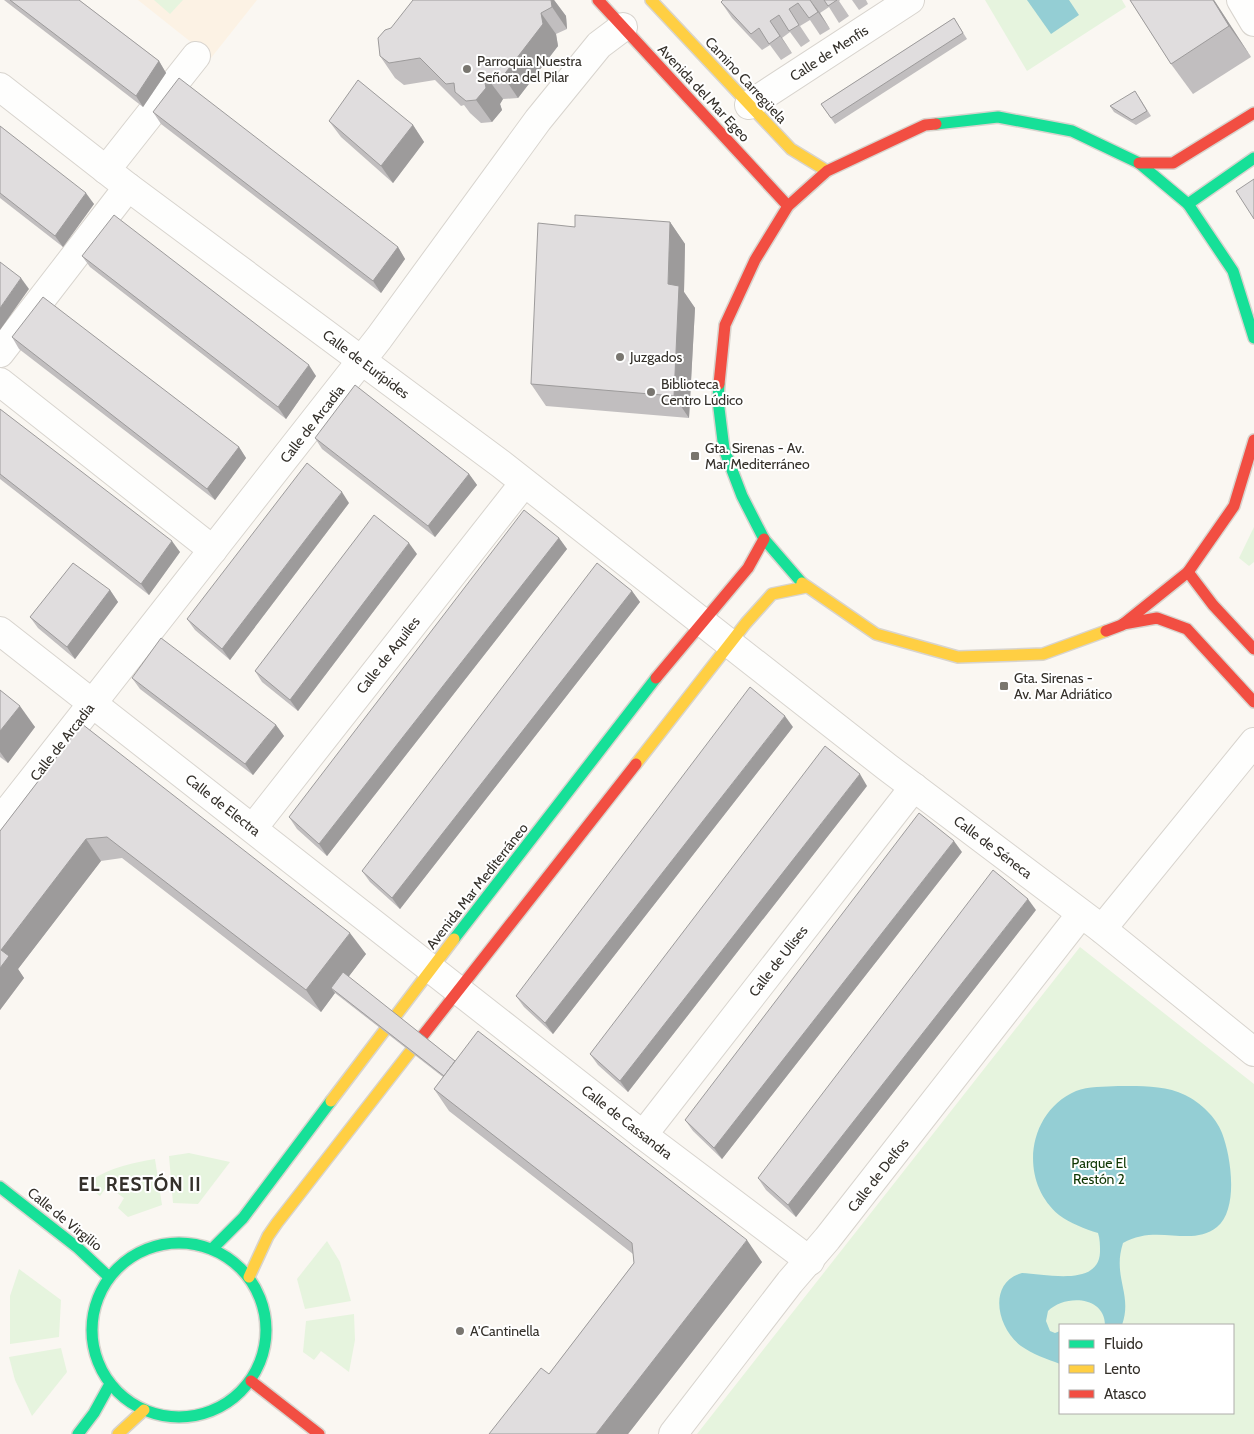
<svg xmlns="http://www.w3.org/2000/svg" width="1254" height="1434" font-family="Cabin,sans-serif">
	<rect width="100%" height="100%" fill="#faf7f2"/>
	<polygon fill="#fcf2e4" points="138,0 257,0 211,58"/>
	<g fill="#e6f4de" fill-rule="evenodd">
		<polygon points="154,0 183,0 170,14"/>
		<polygon points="985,0 1122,0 1126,7 1027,71"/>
		<polygon points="1254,527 1254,562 1249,566 1239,558"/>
		<path d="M1080 947 1254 1084V1434H697ZM1060 1325H1233V1413H1060Z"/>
		<polygon points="189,1153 230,1162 198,1204 173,1203 169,1156"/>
		<path d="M155 1159 162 1205 128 1217 118 1208 124 1198 107 1186 100 1196 86 1185C103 1169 132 1163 155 1159Z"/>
		<polygon points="327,1241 340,1262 351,1301 305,1309 297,1279"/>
		<polygon points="19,1269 61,1300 59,1337 10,1344 10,1296"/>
		<polygon points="354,1314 355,1340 349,1372 321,1351 314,1360 303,1352 306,1321"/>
		<polygon points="61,1348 67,1372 32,1416 15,1380 9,1357"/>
	</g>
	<g fill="#94ced4">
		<polygon points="1027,0 1069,0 1079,15 1051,34"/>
		<path d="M1118 1086C1140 1086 1165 1085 1185 1095 1200 1102 1216 1117 1222 1133 1231 1156 1239 1209 1217 1227 1191 1248 1157 1223 1123 1243 1112 1277 1133 1294 1122 1325H1105C1105 1296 1065 1294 1048 1311L1046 1321 1050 1331 1055 1333 1060 1331V1364C1047 1359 1032 1354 1021 1346 997 1328 987 1283 1022 1273 1046 1274 1099 1287 1100 1252 1100 1245 1100 1239 1098 1233 1085 1229 1070 1223 1059 1215 1018 1181 1027 1112 1076 1091 1088 1086 1105 1087 1118 1086Z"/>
	</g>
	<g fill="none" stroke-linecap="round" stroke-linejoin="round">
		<g stroke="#d8d4ce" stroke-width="30">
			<g id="street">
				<polyline points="1241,0 1254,22"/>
				<polyline points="0,87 128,187 501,464 887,767 1102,929 1254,1052"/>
				<polyline points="749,105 910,0"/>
				<polyline points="106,170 196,56"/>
				<polyline points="0,353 128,187"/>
				<polyline points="0,382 213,550"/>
				<polyline points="0,631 643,1135 810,1261"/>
				<polyline points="0,821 379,338 538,120 599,45 623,27"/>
				<polyline points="253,828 524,483"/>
				<polyline points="1102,929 1254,742"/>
				<polyline points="643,1135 914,787"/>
				<polyline points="673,1434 790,1282 827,1239 1081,914"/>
			</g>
		</g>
		<g stroke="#d8d4ce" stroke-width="14">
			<g id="fast">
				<polyline points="936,124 998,117 1072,131 1139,163 1188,204 1233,271 1254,338"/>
				<polyline points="1188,204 1254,158"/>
				<polyline points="719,384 718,400 724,449 742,496 764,539 802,583"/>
				<polyline points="454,939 656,678"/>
				<polyline points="0,1187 78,1248 109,1277"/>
				<circle cx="179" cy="1330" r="87"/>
				<polyline points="212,1249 243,1218 331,1101"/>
				<polyline points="78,1434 94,1413 110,1384"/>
			</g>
		</g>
		<g stroke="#d8d4ce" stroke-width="14">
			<g id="slow">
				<polyline points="651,0 791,149 827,171"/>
				<polyline points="802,583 876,634 958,657 1043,654 1106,631"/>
				<polyline points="636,764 746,623 772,594 806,587"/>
				<polyline points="331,1101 454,939"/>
				<polyline points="249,1277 268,1236 277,1223 417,1043"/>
				<polyline points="118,1434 144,1410"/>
			</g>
		</g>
		<g stroke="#d8d4ce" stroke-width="14">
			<g id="jam">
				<polyline points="598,0 788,206"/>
				<polyline points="1139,163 1173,163 1254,113"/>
				<polyline points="719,384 725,325 755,260 788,206 827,171 925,125 936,124"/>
				<polyline points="1188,572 1213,605 1254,649"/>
				<polyline points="1123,624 1157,618 1187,629 1254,702"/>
				<polyline points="1106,631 1122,625 1188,572 1234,506 1254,440"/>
				<polyline points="656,678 748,568 764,539"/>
				<polyline points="417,1043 636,764"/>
				<polyline points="251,1381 319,1434"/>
			</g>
		</g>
		<use href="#street" stroke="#fefefd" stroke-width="28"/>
		<use href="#fast" stroke="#16e098" stroke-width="11"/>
		<use href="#slow" stroke="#ffcf43" stroke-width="11"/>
		<use href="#jam" stroke="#f24e42" stroke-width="11"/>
	</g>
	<g fill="#c1bebf">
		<polygon points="4,0 79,0 159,61 166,73 143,107"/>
		<polygon points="413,0 554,0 566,16 567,29 556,34 558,46 518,98 503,99 500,104 502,110 492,122 481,123 470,113 464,105 461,106 435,80 404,85 395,78 380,56"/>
		<polygon points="723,0 840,0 839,1 849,16 839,23 829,7 820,13 830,29 820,35 810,20 800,26 810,41 801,47 790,32 782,38 792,53 781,60 770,45 762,50 732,18 721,2"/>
		<polygon points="852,0 866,0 868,4 859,10"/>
		<polygon points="1130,0 1214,0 1251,57 1193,94 1171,64"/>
		<polygon points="954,18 967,39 835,124 821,104"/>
		<polygon points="1139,97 1151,116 1136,125 1114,112 1110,106"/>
		<polygon points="153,112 398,247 405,259 381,293 161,124"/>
		<polygon points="329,121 413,125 424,142 393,183 341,137"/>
		<polygon points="0,126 94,204 63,247 0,198"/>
		<polygon points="670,222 685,244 684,292 695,308 689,418 546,406 531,384 575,227"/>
		<polygon points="82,256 316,376 286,419 90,267"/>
		<polygon points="12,337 239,447 246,458 215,500 19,349"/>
		<polygon points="0,409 180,552 149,595 0,479"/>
		<polygon points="315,438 469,474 477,485 435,537 322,449"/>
		<polygon points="349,503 230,660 195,630 187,619"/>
		<polygon points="559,538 567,549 327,856 297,829 289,817"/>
		<polygon points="417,554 298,711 262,682 255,671"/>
		<polygon points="110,590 118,602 75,659 38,628 30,617"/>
		<polygon points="632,591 640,602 400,909 370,882 362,871"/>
		<polygon points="132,678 276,725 284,736 253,775 140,689"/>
		<polygon points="0,690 35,727 8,763 0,757"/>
		<polygon points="82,724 366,954 348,977 455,1061 762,1262 628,1434 489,1434 549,1374 634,1263 633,1254 449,1111 434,1089 443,1077 335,993 321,1012 122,858 101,861 18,969 24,978 0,1010 0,831"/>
		<polygon points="793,727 553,1034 524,1007 516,996"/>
		<polygon points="867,786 628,1092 598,1065 590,1054"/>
		<polygon points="962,852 722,1159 693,1131 685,1120"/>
		<polygon points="1036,910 796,1217 766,1190 758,1178"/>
	</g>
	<g fill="#9d9b9b">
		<polygon points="551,0 554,0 566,16 567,29 552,7"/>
		<polygon points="810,0 820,13 830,29 818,12"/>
		<polygon points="1213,0 1214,0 1251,57 1229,26"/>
		<polygon points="541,13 556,34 558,46 518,98 503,76"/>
		<polygon points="770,21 782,38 792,53 780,36"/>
		<polygon points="159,61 166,73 143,107 136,96"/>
		<polygon points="487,78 503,99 500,104 502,110 492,122 476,100"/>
		<polygon points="413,125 424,142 393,183 381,166"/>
		<polygon points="86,193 94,204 63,247 55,236"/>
		<polygon points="670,222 685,244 684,292 695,308 689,418 674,396 668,284"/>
		<polygon points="398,247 405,259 381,293 373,281"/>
		<polygon points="21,278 29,289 0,330 0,308"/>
		<polygon points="309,365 316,376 286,419 278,407"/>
		<polygon points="239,447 246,458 215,500 207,489"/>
		<polygon points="469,474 477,485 435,537 428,526"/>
		<polygon points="342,492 349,503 230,660 222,649"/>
		<polygon points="559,538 567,549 327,856 319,844"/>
		<polygon points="172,541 180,552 149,595 141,584"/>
		<polygon points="409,543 417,554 298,711 290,700"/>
		<polygon points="110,590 118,602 75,659 67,647"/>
		<polygon points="632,591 640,602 400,909 392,898"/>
		<polygon points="20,706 35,727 8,763 0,752 0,731"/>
		<polygon points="785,716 793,727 553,1034 545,1023"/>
		<polygon points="276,725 284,736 253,775 245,764"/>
		<polygon points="860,774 867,786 628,1092 620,1081"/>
		<polygon points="86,839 101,861 18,969 24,978 0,1010 0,968 1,950"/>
		<polygon points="954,841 962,852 722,1159 714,1148"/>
		<polygon points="1028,899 1036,910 796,1217 788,1205"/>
		<polygon points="350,933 366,954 337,992 331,988 335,993 321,1012 306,990"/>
		<polygon points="747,1240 762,1262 628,1434 596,1434"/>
	</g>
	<g fill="#e0ddde" stroke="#9d9b9b">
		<polygon points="10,0 79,0 159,61 136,96"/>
		<polygon points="413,0 551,0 552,7 541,13 543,24 503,76 487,78 485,83 486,88 476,100 466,101 455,92 454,83 446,84 420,58 389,63 380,56 378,38 385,30 391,28"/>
		<polygon points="723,0 810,0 818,12 809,18 798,3 789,9 799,25 789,31 779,15 770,21 780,36 769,44 759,28 751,34 721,2"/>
		<polygon points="824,0 837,0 828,6"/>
		<polygon points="1130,0 1213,0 1229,26 1171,64"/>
		<polygon points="954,18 963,33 831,118 821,104"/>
		<polygon points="179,78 398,247 373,281 153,112"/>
		<polygon points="358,80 413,125 381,166 329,121"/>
		<polygon points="1135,91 1147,111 1132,120 1110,106"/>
		<polygon points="0,126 86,193 55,236 0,193"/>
		<polygon points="1254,179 1254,219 1236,191"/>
		<polygon points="114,215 309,365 278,407 82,256"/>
		<polygon points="575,215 670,222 668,284 679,286 674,396 531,384 538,223 575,227"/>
		<polygon points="0,262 21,278 0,308"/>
		<polygon points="43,297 239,447 207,489 12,337"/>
		<polygon points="355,385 469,474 428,526 315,438"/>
		<polygon points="0,409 172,541 141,584 0,474"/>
		<polygon points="307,463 342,492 222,649 187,619"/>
		<polygon points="524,510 559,538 319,844 289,817"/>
		<polygon points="374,515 409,543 290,700 255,671"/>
		<polygon points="73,563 110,590 67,647 30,617"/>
		<polygon points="597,563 632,591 392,898 362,871"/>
		<polygon points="161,638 276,725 245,764 132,678"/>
		<polygon points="750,687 785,716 545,1023 516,996"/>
		<polygon points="0,690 20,706 0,731"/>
		<polygon points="82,724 350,933 306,990 107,837 86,839 1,950 9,956 0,968 0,831"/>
		<polygon points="825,746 860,774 620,1081 590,1054"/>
		<polygon points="919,813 954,841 714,1148 685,1120"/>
		<polygon points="993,870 1028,899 788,1205 758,1178"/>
		<polygon points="343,972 455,1061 444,1076 331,988"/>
		<polygon points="478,1031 747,1240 596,1434 489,1434 541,1368 549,1374 634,1263 632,1243 434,1089"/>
	</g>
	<g fill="#797670" stroke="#fff" stroke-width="2">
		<circle cx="467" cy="69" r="5"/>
		<circle cx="620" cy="357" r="5"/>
		<circle cx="651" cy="392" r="5"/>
		<rect x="690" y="451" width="10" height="10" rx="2.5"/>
		<rect x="999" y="681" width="10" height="10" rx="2.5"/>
		<circle cx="460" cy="1331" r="5"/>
	</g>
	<g text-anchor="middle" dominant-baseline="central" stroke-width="4" stroke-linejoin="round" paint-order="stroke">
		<g font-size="14" fill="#34302a" stroke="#fff">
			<text transform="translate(829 53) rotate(-33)">Calle de Menfis</text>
			<text transform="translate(746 80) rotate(47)">Camino Carregüela</text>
			<text transform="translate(704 93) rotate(47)">Avenida del Mar Egeo</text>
			<text transform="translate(366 364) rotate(37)">Calle de Eurípides</text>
			<text transform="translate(312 424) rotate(-52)">Calle de Arcadia</text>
			<text transform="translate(388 655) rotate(-52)">Calle de Aquiles</text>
			<text transform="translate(62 742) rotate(-52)">Calle de Arcadia</text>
			<text transform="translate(223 805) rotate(38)">Calle de Electra</text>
			<text transform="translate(993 847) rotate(37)">Calle de Séneca</text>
			<text transform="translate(477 886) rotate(-52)">Avenida Mar Mediterráneo</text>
			<text transform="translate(778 961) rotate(-52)">Calle de Ulises</text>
			<text transform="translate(627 1122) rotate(38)">Calle de Cassandra</text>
			<text transform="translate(878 1175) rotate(-52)">Calle de Delfos</text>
			<text transform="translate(65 1219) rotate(39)">Calle de Virgilio</text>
		</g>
		<g font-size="14" fill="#34302a" stroke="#fff" text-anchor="start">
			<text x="477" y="61">Parroquia Nuestra<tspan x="477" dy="16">Señora del Pilar</tspan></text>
			<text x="630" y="357">Juzgados</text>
			<text x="661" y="384">Biblioteca<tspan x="661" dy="16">Centro Lúdico</tspan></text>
			<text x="705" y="448">Gta. Sirenas - Av.<tspan x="705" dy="16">Mar Mediterráneo</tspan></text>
			<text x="1014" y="678">Gta. Sirenas -<tspan x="1014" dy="16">Av. Mar Adriático</tspan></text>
			<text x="470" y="1331">A'Cantinella</text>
		</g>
		<g font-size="14" fill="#0e3602" stroke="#fff">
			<text x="1099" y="1163">Parque El<tspan x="1099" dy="16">Restón 2</tspan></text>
		</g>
		<g font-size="19" font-weight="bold" letter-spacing="1" fill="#34302a" stroke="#fff">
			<text x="140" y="1184">EL RESTÓN II</text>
		</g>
	</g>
	<rect x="1059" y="1324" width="175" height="90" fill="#ffffff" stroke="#aeacaa"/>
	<rect x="1069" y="1340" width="25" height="8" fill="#16e098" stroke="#aeacaa"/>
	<text x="1104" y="1349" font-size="15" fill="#34302a">Fluido</text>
	<rect x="1069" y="1365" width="25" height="8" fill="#ffcf43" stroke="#aeacaa"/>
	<text x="1104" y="1374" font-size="15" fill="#34302a">Lento</text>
	<rect x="1069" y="1390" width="25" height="8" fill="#f24e42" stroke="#aeacaa"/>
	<text x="1104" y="1399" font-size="15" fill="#34302a">Atasco</text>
</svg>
